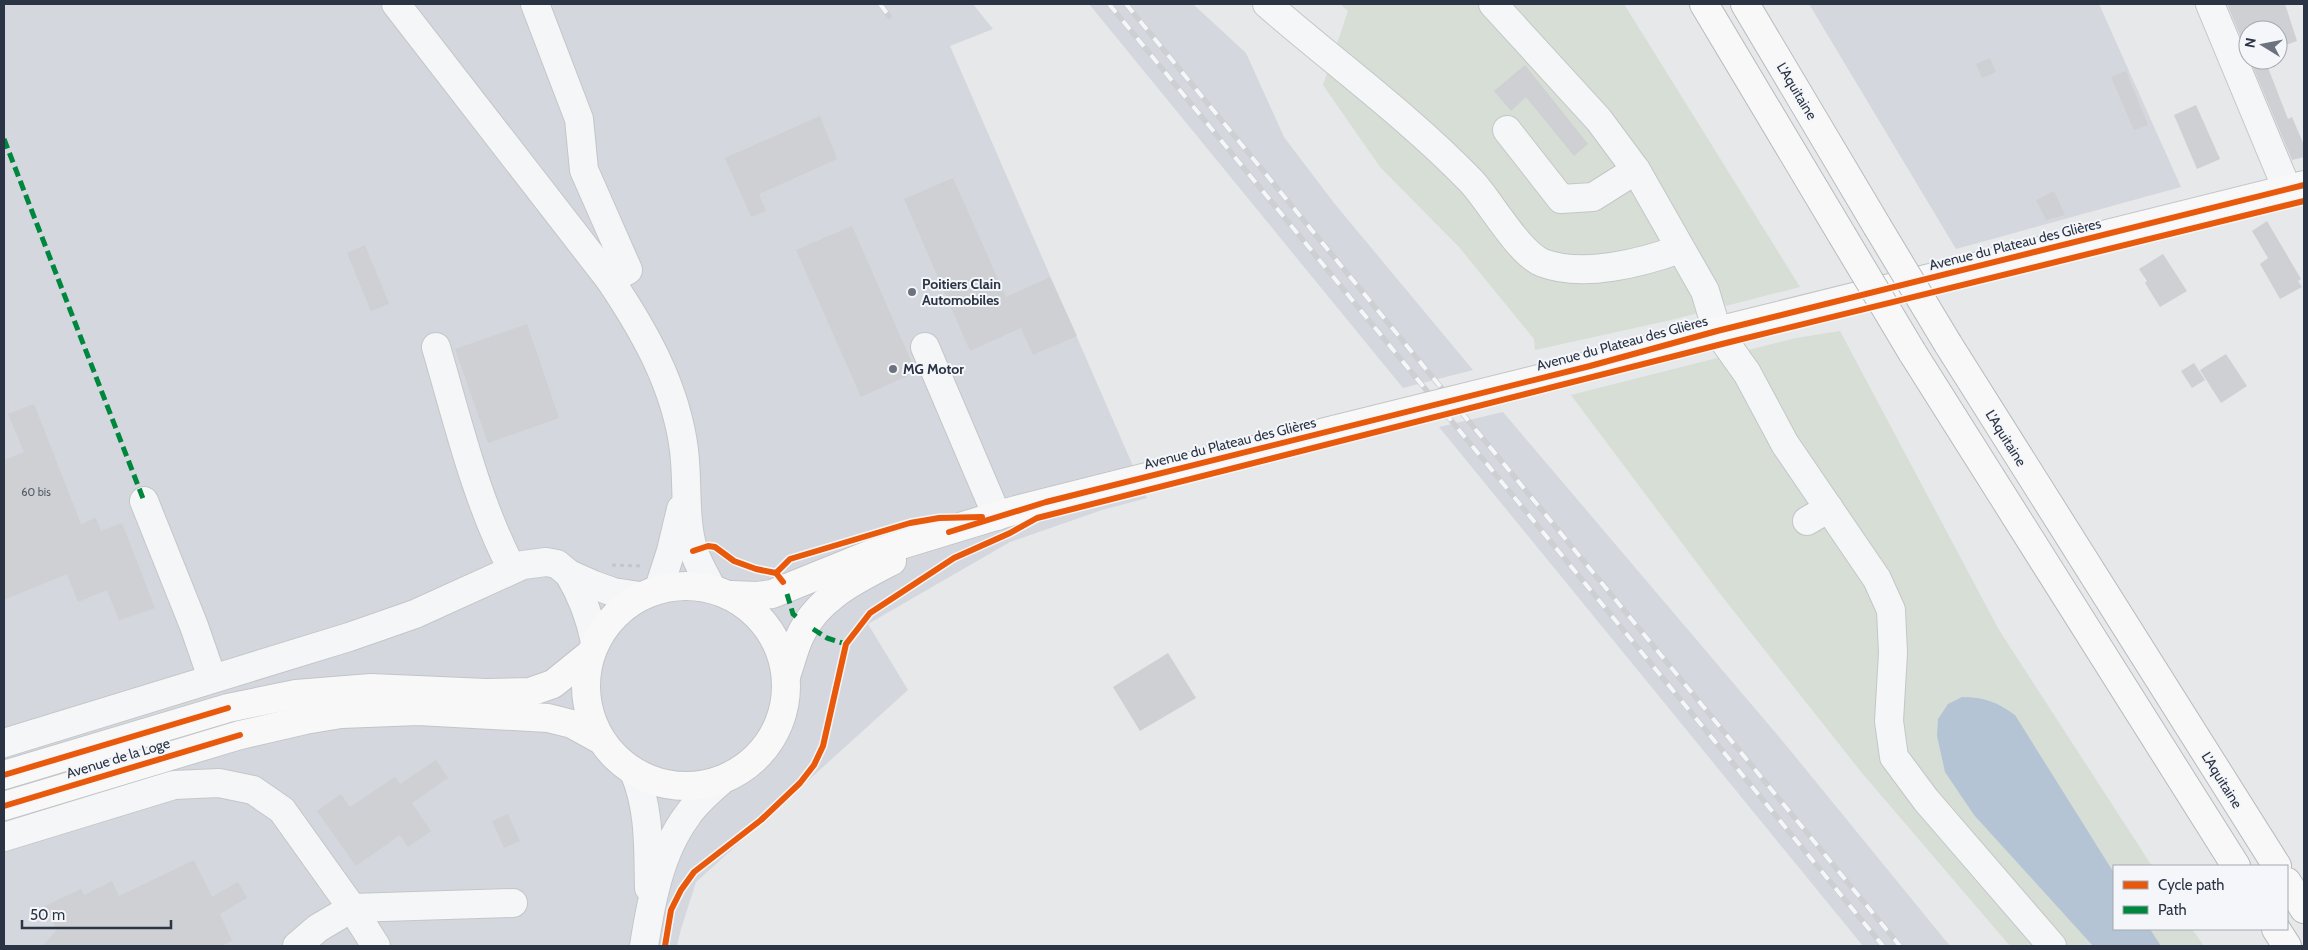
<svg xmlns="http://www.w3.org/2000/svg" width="2308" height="950" font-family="Cabin,sans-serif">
	<rect width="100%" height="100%" fill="#e6e8ea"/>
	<g fill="#d4d7dd">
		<polygon points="4,4 973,4 993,29 950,46 1147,498 1102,510 1010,542 868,624 908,690 696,882 681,929 677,946 4,946"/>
		<polygon points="1089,4 1193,4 1246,53 1284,137 1334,203 1473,370 1403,388"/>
		<polygon points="1809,4 2099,4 2181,187 1956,249"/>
		<polygon points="1503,412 1785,744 1950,946 1863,946 1439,427"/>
	</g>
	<g fill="#d6ded6">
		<polygon points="1340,4 1624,4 1800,287 1671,320 1535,350 1534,339 1459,247 1380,167 1323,85 1348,11"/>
		<polygon points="1840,331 1999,630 2152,866 2114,866 2114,929 2192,929 2204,946 2010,946 1862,773 1721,595 1571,395 1796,338"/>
	</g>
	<path fill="#b4c4d5" d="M1962 697C1984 697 1997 702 2015 715L2114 873V929H2150L2161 946H2093L1974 815 1945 772 1937 736 1938 719 1948 704Z"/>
	<g fill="#ced0d3">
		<polygon points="2227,4 2285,4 2297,41 2278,48 2278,30 2248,30 2248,55"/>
		<polygon points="1990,58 1996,72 1982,78 1976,64"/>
		<polygon points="2250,60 2265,60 2288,119 2292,117 2304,145 2304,157 2292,160"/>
		<polygon points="1525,65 1588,144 1574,156 1526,97 1511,111 1494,91"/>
		<polygon points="2126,71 2148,125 2134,130 2111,77"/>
		<polygon points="2196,105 2220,159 2197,169 2174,115"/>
		<polygon points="820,116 837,159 759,194 766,211 751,217 725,158"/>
		<polygon points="953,178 1006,297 1050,277 1077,336 1033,355 1021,328 970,351 904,199"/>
		<polygon points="2054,191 2065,215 2046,220 2036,200"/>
		<polygon points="2267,221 2301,279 2298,281 2302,287 2280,299 2260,264 2268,258 2252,231"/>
		<polygon points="852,226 916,372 861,397 796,250"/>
		<polygon points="365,245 389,304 371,311 347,253"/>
		<polygon points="2163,254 2187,291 2160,307 2145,283 2147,281 2139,269"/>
		<polygon points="527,324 559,418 488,443 455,349"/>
		<polygon points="2226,354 2247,386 2221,403 2200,370"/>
		<polygon points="2194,363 2205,380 2192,388 2181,371"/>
		<polygon points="34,404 81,524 96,518 101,531 122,523 155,608 119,620 107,590 78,602 67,574 4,600 4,460 24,452 8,414"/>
		<polygon points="1168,653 1196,698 1140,731 1113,687"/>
		<polygon points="436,760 448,778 412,803 431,831 408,847 400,835 356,866 317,811 341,794 350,807 395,777 400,784"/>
		<polygon points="508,814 520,841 504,848 492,821"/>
		<polygon points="194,860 212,897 238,882 247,898 220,914 232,941 221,946 42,946 57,930 45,906 81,889 84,895 112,881 119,896"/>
	</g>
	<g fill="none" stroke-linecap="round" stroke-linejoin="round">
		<g stroke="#c4c6c8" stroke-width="30">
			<g id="minor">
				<path d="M396 4 610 280C645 332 676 387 684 450 688 483 684 518 693 549 697 562 705 575 711 587"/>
				<polyline points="535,4 579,119 584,170 628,270 610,280"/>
				<path d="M1267 4C1335 63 1408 116 1471 181 1490 201 1519 254 1543 263 1583 278 1641 263 1680 249"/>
				<polyline points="1493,4 1599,120 1636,170 1705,291 1717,331 1747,373 1785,444 1877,579 1891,610 1893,653 1889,721 1894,757 1926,800 2052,946"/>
				<polyline points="2210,4 2287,189"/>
				<polyline points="1507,130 1561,199 1593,197 1636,170"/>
				<path d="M436 347C458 422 476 500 512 569"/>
				<polyline points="925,347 997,516"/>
				<polyline points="144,501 194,626 212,678"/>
				<polyline points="1807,521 1829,508"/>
				<path d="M569 574C582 596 590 617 595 642"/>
				<polyline points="659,588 671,551 681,509"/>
				<polyline points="4,743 349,637 415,614 523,565 546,562 557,564 569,574 594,585 613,592 640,596"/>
				<path d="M634 772C650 809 648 848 649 888"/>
				<polyline points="4,837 174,785 219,783 253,790 282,810 352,908 376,946"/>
				<polyline points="297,946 318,928 352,908 513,903"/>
				<path d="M644 946C651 902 660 852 687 816 696 802 710 791 722 780"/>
			</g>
		</g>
		<g stroke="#c2c5c8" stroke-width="30">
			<g id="major">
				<polyline points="1555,375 1717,331 2304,185"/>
				<circle cx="686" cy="686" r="100"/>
				<polyline points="731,595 757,596 772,594 871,554 1016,510 1337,429"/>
				<path d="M786 676C791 663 794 648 800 636 817 598 857 579 892 561"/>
				<polyline points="4,775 228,708 296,694 371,688 486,693 530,692 553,684 590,654"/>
				<polyline points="4,806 240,735 305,720 341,714 418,711 548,718 572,724 601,740"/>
			</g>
		</g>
		<g stroke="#b8bbbf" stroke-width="30">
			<g id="highway">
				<polyline points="1704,4 1842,235"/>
				<polyline points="1745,4 1877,226"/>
				<polyline points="1948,344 2277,866"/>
				<polyline points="1912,352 2236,866"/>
				<polyline points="2287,882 2304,909"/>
				<polyline points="2276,929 2287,946"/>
			</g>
		</g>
		<polyline stroke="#c5c6ca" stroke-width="3" stroke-dasharray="4 4" stroke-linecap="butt" points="612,565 643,566"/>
		<use href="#minor" stroke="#f5f6f7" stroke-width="28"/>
		<use href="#major" stroke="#f8f8f8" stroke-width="28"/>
		<use href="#highway" stroke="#f8f8f8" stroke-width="28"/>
		<g stroke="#cecfd2" stroke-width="5.5">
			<g id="rail">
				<polyline points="880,4 889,16"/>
				<polyline points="1109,4 1883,946"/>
				<polyline points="1126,4 1900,946"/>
			</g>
		</g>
		<use href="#rail" stroke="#f4f6f9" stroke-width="4" stroke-dasharray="11" stroke-linecap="butt"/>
		<g stroke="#c2c5c8" stroke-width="30" stroke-linecap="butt">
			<polyline id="major-bridge" points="1337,429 1555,375"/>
		</g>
		<g stroke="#b8bbbf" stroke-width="30" stroke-linecap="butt">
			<g id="highway-bridge">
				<polyline points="1877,226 1948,344"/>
				<polyline points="1842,235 1912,352"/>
			</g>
		</g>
		<use href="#major-bridge" stroke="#f8f8f8" stroke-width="28"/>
		<use href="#highway-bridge" stroke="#f8f8f8" stroke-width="28"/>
		<g stroke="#00873e" stroke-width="5" stroke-dasharray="10 5" stroke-linecap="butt">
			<polyline points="4,139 144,501"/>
			<polyline points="787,594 793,614 799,619"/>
			<polyline points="813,629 827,638 846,644"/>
		</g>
		<g stroke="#f4f6f9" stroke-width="9">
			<g id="cycleway">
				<polyline points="949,532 1046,502 1590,366 1717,331 2304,185"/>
				<polyline points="693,551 708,546 715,547 734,561 756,569 776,573 783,582"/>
				<polyline points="776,573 790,559 910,523 939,518 982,517"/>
				<polyline points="4,775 228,708"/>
				<polyline points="4,806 240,735"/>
				<polyline points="665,946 671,910 681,890 694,872 761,820 800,783 814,765 823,746 846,644 870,613 954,558 1010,533 1037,518 1726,343 2304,201"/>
			</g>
		</g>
		<use href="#cycleway" stroke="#e8590c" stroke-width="6"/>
	</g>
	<g fill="#6c737f" stroke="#f4f6f9" stroke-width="2">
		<circle cx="912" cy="292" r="5"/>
		<circle cx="893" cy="369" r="5"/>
	</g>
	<g text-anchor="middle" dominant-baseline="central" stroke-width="4" stroke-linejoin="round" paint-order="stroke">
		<g font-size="11" fill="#545c69">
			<text x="36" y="492">60 bis</text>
		</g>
		<g font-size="14" fill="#2b3445" stroke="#f4f6f9">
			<text transform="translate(1797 91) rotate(59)">L'Aquitaine</text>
			<text transform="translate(2015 244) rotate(-14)">Avenue du Plateau des Glières</text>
			<text transform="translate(1622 343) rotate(-15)">Avenue du Plateau des Glières</text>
			<text transform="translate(2006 438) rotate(58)">L'Aquitaine</text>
			<text transform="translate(1230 443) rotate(-14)">Avenue du Plateau des Glières</text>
			<text transform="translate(118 758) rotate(-17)">Avenue de la Loge</text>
			<text transform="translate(2222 780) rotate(58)">L'Aquitaine</text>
		</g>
		<g font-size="14" font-weight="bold" fill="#2b3445" stroke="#f4f6f9" text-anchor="start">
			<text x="922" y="284">Poitiers Clain<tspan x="922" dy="16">Automobiles</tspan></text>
			<text x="903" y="369">MG Motor</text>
		</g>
	</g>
	<rect width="2308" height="950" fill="none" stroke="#2b3445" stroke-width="10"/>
	<rect x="2113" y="865" width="175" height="65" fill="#f4f6f9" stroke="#a4a8b1"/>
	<rect x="2123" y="881" width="25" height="8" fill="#e8590c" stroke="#a4a8b1"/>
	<text x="2158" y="890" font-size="15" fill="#2b3445">Cycle path</text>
	<rect x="2123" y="906" width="25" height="8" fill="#00873e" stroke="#a4a8b1"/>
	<text x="2158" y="915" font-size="15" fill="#2b3445">Path</text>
	<g transform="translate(2263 45) rotate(280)"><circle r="24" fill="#f4f6f9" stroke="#a4a8b1"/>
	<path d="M0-4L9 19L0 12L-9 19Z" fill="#6c737f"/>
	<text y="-8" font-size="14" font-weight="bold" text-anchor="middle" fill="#2b3445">N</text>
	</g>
	<path d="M22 920v8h149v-8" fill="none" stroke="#2b3445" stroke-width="2.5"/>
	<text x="30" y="920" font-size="15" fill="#2b3445" stroke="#f4f6f9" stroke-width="4" paint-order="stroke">50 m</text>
</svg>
